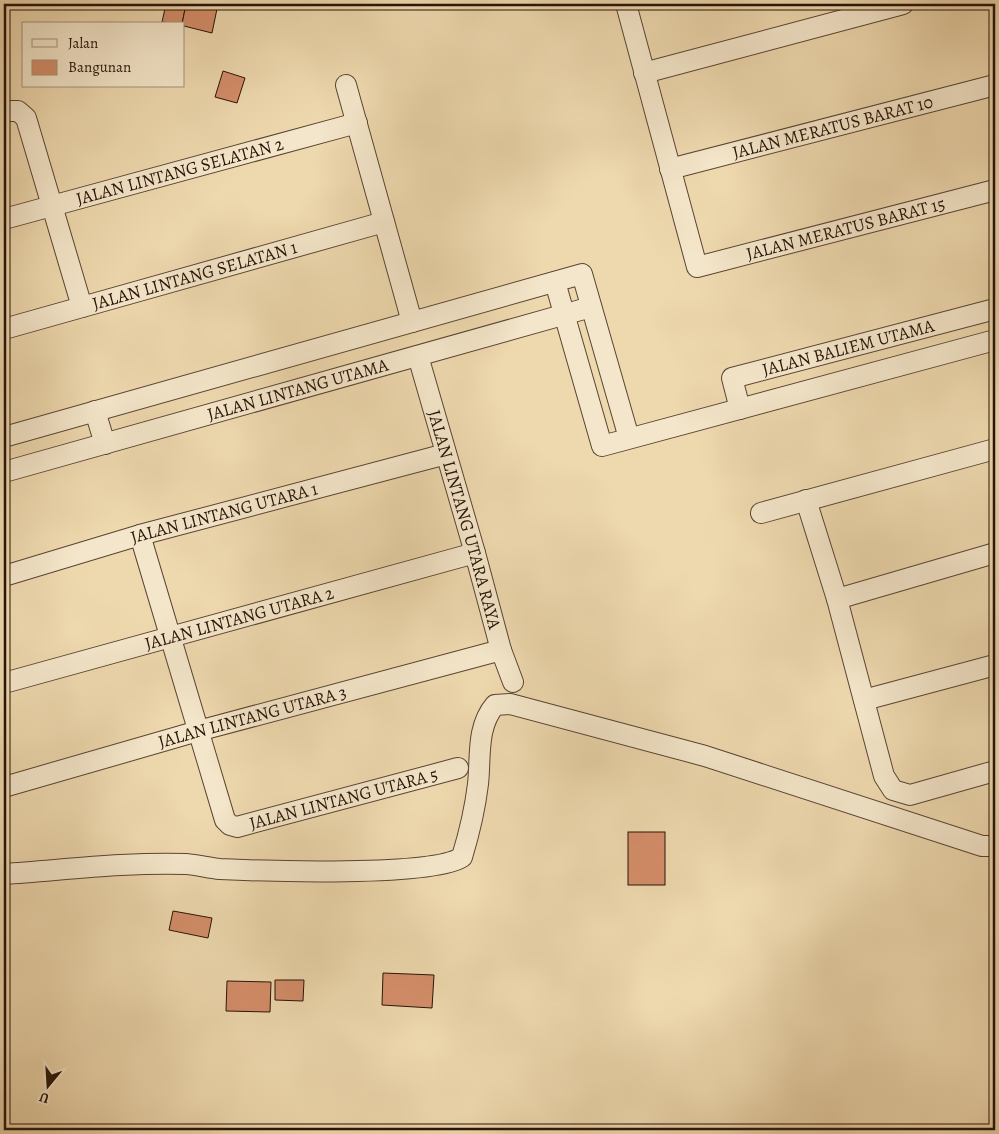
<svg xmlns="http://www.w3.org/2000/svg" width="999" height="1134" font-family="Alegreya,serif">
	<rect width="100%" height="100%" fill="#eed8ae"/>
	<filter id="stains"><feTurbulence type="fractalNoise" baseFrequency=".004" numOctaves="4"/><feColorMatrix values="0 0 0 0 .2 0 0 0 0 .09 0 0 0 0 .02 0 0 0 .5 -.17"/></filter>
	<radialGradient id="worn" r=".72"><stop offset=".6" stop-color="#630" stop-opacity="0"/><stop offset="1" stop-color="#630" stop-opacity=".3"/></radialGradient>
	<g fill="#d48e6a" stroke="#271308">
		<polygon points="166,4 186,4 182,24 162,22"/>
		<polygon points="186,4 218,4 212,33 184,26 182,24"/>
		<polygon points="223,71 245,78 237,103 215,97"/>
		<rect x="628" y="832" width="37" height="53"/>
		<polygon points="4,885 6,939 4,939"/>
		<polygon points="173,911 212,918 208,938 169,930"/>
		<polygon points="383,973 434,975 432,1008 382,1005"/>
		<polygon points="275,980 304,980 303,1001 275,1000"/>
		<polygon points="227,981 271,982 270,1012 226,1011"/>
	</g>
	<g fill="none" stroke-linecap="round" stroke-linejoin="round">
		<g stroke="#594432" stroke-width="22">
			<g id="minor">
				<path id="s1" d="M626 4 697 267 995 190"/>
				<polyline points="644,73 903,4"/>
				<polyline points="346,85 412,322"/>
				<polyline points="4,111 18,111 26,118 82,307"/>
				<path id="s2" d="M670 169 995 85"/>
				<path id="s3" d="M4 219 357 123"/>
				<polyline points="555,282 602,446 995,340"/>
				<path id="s4" d="M4 329 384 222"/>
				<path id="s5" d="M418 356 475 553 501 650 513 682"/>
				<path id="s6" d="M740 409 732 378 995 309"/>
				<polyline points="95,411 105,444"/>
				<polyline points="4,437 582,274 629,438"/>
				<path id="s7" d="M4 472 591 307"/>
				<polyline points="806,500 837,599 884,776 893,790 910,795 995,771"/>
				<polyline points="761,513 995,449"/>
				<path id="s8" d="M140 535 225 820 230 825 237 827 458 768"/>
				<path id="s9" d="M4 576 140 535 446 454"/>
				<polyline points="837,599 995,553"/>
				<path id="s10" d="M4 683 475 553"/>
				<polyline points="864,700 995,665"/>
				<path id="s11" d="M4 787 198 731 501 650"/>
				<path d="M4 874C64 870 126 862 186 864 198 865 209 868 220 869 262 871 433 877 462 857 469 834 475 809 478 784 481 758 476 727 495 705L510 704 705 756 982 846H995"/>
			</g>
		</g>
		<use href="#minor" stroke="#f4e6ca" stroke-width="20"/>
	</g>
	<g text-anchor="middle" dominant-baseline="central" stroke-width="4.5" stroke-linejoin="round" paint-order="stroke">
		<g font-size="18" fill="#271308" stroke="#f4e6ca">
			<text stroke="none"><textPath href="#s2" startOffset="168">JALAN MERATUS BARAT 10</textPath></text>
			<text stroke="none"><textPath href="#s3" startOffset="182">JALAN LINTANG SELATAN 2</textPath></text>
			<text stroke="none"><textPath href="#s1" startOffset="426">JALAN MERATUS BARAT 15</textPath></text>
			<text stroke="none"><textPath href="#s4" startOffset="198">JALAN LINTANG SELATAN 1</textPath></text>
			<text stroke="none"><textPath href="#s6" startOffset="152">JALAN BALIEM UTAMA</textPath></text>
			<text stroke="none"><textPath href="#s7" startOffset="305">JALAN LINTANG UTAMA</textPath></text>
			<text stroke="none"><textPath href="#s9" startOffset="229">JALAN LINTANG UTARA 1</textPath></text>
			<text stroke="none"><textPath href="#s5" startOffset="170">JALAN LINTANG UTARA RAYA</textPath></text>
			<text stroke="none"><textPath href="#s10" startOffset="244">JALAN LINTANG UTARA 2</textPath></text>
			<text stroke="none"><textPath href="#s11" startOffset="258">JALAN LINTANG UTARA 3</textPath></text>
			<text stroke="none"><textPath href="#s8" startOffset="422">JALAN LINTANG UTARA 5</textPath></text>
		</g>
	</g>
	<rect width="999" height="1134" fill="none" stroke="#eed8ae" stroke-width="20"/>
	<rect x="5" y="5" width="989" height="1124" fill="none" stroke="#271308" stroke-width="2.5"/>
	<rect x="10" y="10" width="979" height="1114" fill="none" stroke="#271308"/>
	<rect x="22" y="22" width="162" height="65" fill="#f4e6ca" stroke="#a2927c"/>
	<rect x="32" y="39" width="25" height="8" fill="#f4e6ca" stroke="#a2927c"/>
	<text x="68" y="48" font-size="15" fill="#271308">Jalan</text>
	<rect x="32" y="60" width="25" height="15" fill="#d48e6a" stroke="#a2927c"/>
	<text x="68" y="72" font-size="15" fill="#271308">Bangunan</text>
	<g transform="translate(48 1086) rotate(198)" stroke="#f4e6ca" stroke-width="4" paint-order="stroke">
	<path d="M0-4L9 19L0 12L-9 19Z" fill="#271308"/>
	<text y="-8" font-size="14" font-weight="bold" text-anchor="middle" fill="#271308">U</text>
	</g>
	<rect width="100%" height="100%" filter="url(#stains)"/>
	<rect width="100%" height="100%" fill="url(#worn)"/>
</svg>
